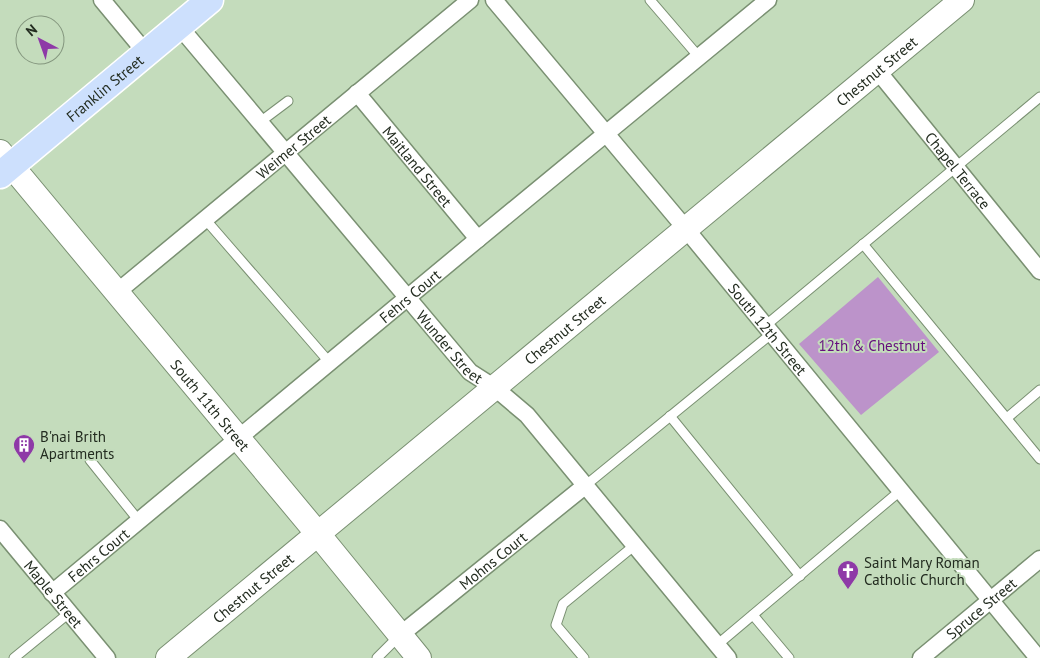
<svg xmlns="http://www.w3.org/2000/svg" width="1040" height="658" font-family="'PT Sans',sans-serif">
	<rect width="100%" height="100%" fill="#c4dcbc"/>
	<polygon fill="#bc93ca" points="878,277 939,352 861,415 799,344"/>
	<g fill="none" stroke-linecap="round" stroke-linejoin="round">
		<g stroke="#7a9072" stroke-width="11">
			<g id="lane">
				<polyline points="650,0 699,57"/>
				<polyline points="260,122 288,101"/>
				<polyline points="205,219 330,363"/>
				<polyline points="863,244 1040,459"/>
				<polyline points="765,326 1040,97"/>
				<polyline points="670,416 800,576"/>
				<polyline points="1007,418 1040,390"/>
				<polyline points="90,460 139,521"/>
				<polyline points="586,485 771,334"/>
				<polyline points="753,615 789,658"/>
				<polyline points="717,645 900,491"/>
				<polyline points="14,658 69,613"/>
				<polyline points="377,658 400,635"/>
				<polyline points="584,658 556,625 563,604 635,545"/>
			</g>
		</g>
		<g stroke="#7a9072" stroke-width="19">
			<g id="street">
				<polyline points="102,0 146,53"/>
				<path id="s1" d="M494 0 686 229 1038 658"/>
				<path id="s2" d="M179 26 470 372 495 388 527 415 728 658"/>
				<path id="s3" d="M877 70 1040 271"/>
				<path id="s4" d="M357 93 478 239"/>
				<path id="s5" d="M116 293 470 0"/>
				<path id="s6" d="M0 529 107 658"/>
				<path id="s7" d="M52 593 478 239 768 0"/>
				<path id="s8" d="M400 635 586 485"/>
				<path id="s9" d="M921 658 1040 559"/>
			</g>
		</g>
		<g stroke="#7a9072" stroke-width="26">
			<g id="secondary">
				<path id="s10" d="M0 152 318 534 419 658"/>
				<path id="s11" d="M168 658 962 0"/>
			</g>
		</g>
		<g stroke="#fff" stroke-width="29">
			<g id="primary">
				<path id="s12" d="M0 175 210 0"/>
			</g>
		</g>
		<use href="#lane" stroke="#fff" stroke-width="9"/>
		<use href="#street" stroke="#fff" stroke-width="16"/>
		<use href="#secondary" stroke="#fff" stroke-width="24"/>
		<use href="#primary" stroke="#cde0fd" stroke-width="26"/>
	</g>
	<defs>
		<g id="building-pin" transform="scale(1.125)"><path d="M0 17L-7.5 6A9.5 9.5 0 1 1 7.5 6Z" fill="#8e39a7" stroke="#c4dcbc"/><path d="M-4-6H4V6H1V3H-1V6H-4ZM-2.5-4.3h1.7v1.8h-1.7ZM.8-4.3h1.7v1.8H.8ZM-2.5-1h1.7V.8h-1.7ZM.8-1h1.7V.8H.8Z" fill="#fff"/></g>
		<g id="church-pin" transform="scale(1.125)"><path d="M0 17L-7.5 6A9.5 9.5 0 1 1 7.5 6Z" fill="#8e39a7" stroke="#c4dcbc"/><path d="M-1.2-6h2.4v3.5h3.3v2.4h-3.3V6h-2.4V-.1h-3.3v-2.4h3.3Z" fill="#fff"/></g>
	</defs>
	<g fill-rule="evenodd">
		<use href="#building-pin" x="24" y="445"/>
		<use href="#church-pin" x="848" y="571"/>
	</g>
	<g text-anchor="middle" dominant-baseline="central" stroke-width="4" stroke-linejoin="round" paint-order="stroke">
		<g font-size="15" fill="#232c20" stroke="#c4dcbc">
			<text stroke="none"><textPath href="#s11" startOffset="920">Chestnut Street</textPath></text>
			<text stroke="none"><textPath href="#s12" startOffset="136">Franklin Street</textPath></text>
			<text stroke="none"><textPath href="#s5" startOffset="230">Weimer Street</textPath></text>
			<text stroke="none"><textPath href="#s4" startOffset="95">Maitland Street</textPath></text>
			<text stroke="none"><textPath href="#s3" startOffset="129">Chapel Terrace</textPath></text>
			<text stroke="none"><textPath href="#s7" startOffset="465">Fehrs Court</textPath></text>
			<text stroke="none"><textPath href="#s1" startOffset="428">South 12th Street</textPath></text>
			<text stroke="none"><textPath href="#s11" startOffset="515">Chestnut Street</textPath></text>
			<text stroke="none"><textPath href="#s2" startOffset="420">Wunder Street</textPath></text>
			<text stroke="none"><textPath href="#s10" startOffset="329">South 11th Street</textPath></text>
			<text stroke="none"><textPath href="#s7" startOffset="60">Fehrs Court</textPath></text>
			<text stroke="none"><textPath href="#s8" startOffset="119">Mohns Court</textPath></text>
			<text stroke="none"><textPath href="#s11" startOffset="110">Chestnut Street</textPath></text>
			<text stroke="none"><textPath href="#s6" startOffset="84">Maple Street</textPath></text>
			<text stroke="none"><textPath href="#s9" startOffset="78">Spruce Street</textPath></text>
		</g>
		<g font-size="15" fill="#660d7d" stroke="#c4dcbc">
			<text x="872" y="345">12th &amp; Chestnut</text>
		</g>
		<g font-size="15" fill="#232c20" stroke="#c4dcbc" text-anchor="start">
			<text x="40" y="436">B'nai Brith<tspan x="40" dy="17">Apartments</tspan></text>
			<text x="864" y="562">Saint Mary Roman<tspan x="864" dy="17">Catholic Church</tspan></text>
		</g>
	</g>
	<g transform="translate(40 40) rotate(319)"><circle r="24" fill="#c4dcbc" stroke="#84967e"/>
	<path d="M0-4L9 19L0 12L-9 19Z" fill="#8e39a7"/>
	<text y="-8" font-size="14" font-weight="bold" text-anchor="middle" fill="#232c20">N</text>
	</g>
</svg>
